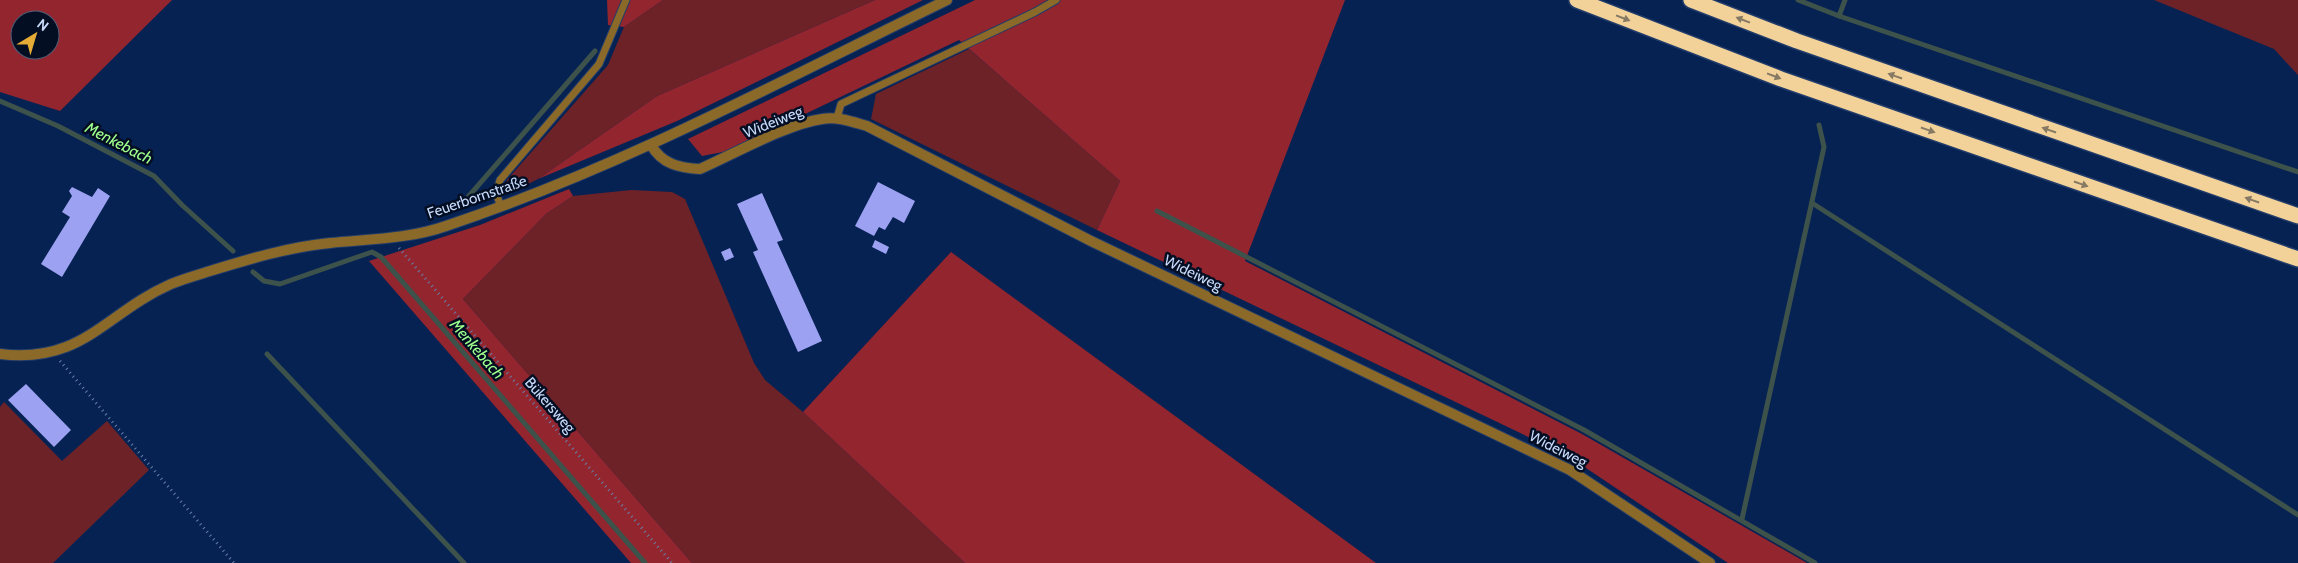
<svg xmlns="http://www.w3.org/2000/svg" width="2298" height="563" font-family="Cabin,sans-serif">
	<rect width="100%" height="100%" fill="#062253"/>
	<g fill="#6d2227">
		<polygon points="663,0 875,0 657,96 538,179 511,193 507,180 608,65 624,27"/>
		<polygon points="2154,0 2298,0 2298,75 2274,49"/>
		<polygon points="969,49 1120,181 1097,230 871,119 876,94"/>
		<polygon points="631,190 672,192 685,199 754,363 765,380 803,412 965,563 692,563 463,299 546,214 573,196"/>
		<polygon points="4,402 62,461 107,421 149,470 53,563 0,563 0,407"/>
	</g>
	<g fill="#93252f" fill-rule="evenodd">
		<path d="M0 0H172L60 111 0 92ZM20 20H50V50H20Z"/>
		<polygon points="607,0 663,0 624,27 608,25"/>
		<polygon points="875,0 923,0 677,121 538,179 657,96"/>
		<polygon points="975,0 1345,0 1245,261 1582,434 1807,563 1728,563 1568,456 1097,230 1120,181 959,40 728,151 702,156 688,139"/>
		<polygon points="569,189 573,196 546,214 463,299 692,563 631,563 369,261 480,225"/>
		<polygon points="951,252 1376,563 965,563 803,412"/>
	</g>
	<g fill="none" stroke-linecap="round" stroke-linejoin="round">
		<g stroke="#3d524b" stroke-width="5">
			<polyline points="1798,0 1839,16 2298,172"/>
			<polyline points="1839,16 1845,0"/>
			<polyline points="0,101 58,126 154,176 182,205 233,251"/>
			<polyline points="1812,203 2298,515"/>
			<polyline points="462,204 595,51"/>
			<polyline points="1157,211 1584,430 1815,563"/>
			<polyline points="253,272 264,281 280,284 372,252 381,257 645,563"/>
			<polyline points="267,354 464,563"/>
			<polyline points="1742,519 1824,147 1819,125"/>
		</g>
	</g>
	<g fill="#9ca1f1">
		<polygon points="878,182 915,201 904,223 893,217 885,230 879,227 874,236 855,226"/>
		<polygon points="72,187 92,197 98,188 110,196 62,277 41,264 70,217 62,212 72,196 69,191"/>
		<polygon points="762,193 783,240 777,242 822,341 798,352 753,252 758,250 737,204"/>
		<polygon points="875,240 889,247 886,254 872,247"/>
		<polygon points="730,248 734,257 725,261 721,252"/>
		<polygon points="26,384 71,430 54,447 8,400"/>
	</g>
	<g fill="none" stroke-linecap="round" stroke-linejoin="round">
		<g stroke="#213c6a" stroke-width="9">
			<g id="service">
				<polyline points="837,118 841,104 1035,12 1056,0"/>
				<polyline points="501,207 496,193 500,180 599,64 626,0"/>
			</g>
		</g>
		<g stroke="#213c6a" stroke-width="12">
			<path id="minor" d="M651 145C662 164 679 168 700 169 734 154 787 124 822 119 837 116 853 122 867 126L1091 241 1570 470 1710 563"/>
		</g>
		<g stroke="#213c6a" stroke-width="12">
			<path id="tertiary" d="M0 354C83 364 105 313 171 284 183 279 197 275 210 271 249 259 289 247 330 243 369 239 409 239 446 226 620 168 783 80 947 0"/>
		</g>
		<g stroke="#213c6a" stroke-width="18">
			<g id="motorway">
				<polyline points="1577,0 1781,79 2298,259"/>
				<polyline points="1691,0 1797,41 2298,216"/>
			</g>
		</g>
		<g stroke="#687fa8" stroke-width="3" stroke-dasharray="1 4" stroke-linecap="butt">
			<polyline points="399,248 672,563"/>
			<polyline points="60,361 234,563"/>
		</g>
		<use href="#service" stroke="#8b6928" stroke-width="7"/>
		<use href="#minor" stroke="#8b6928" stroke-width="10"/>
		<use href="#tertiary" stroke="#8b6928" stroke-width="10"/>
		<use href="#motorway" stroke="#f3d299" stroke-width="15"/>
	</g>
	<defs><path id="oneway-solid" d="M-6-.8H1V-3.2L6.5 0L1 3.2V.8H-6Z" transform="scale(1.25)"/></defs>
	<g fill="#877a64">
		<use href="#oneway-solid" transform="translate(1623 18) rotate(21)"/>
		<use href="#oneway-solid" transform="translate(1743 20) rotate(-159)"/>
		<use href="#oneway-solid" transform="translate(1774 76) rotate(21)"/>
		<use href="#oneway-solid" transform="translate(1895 76) rotate(-161)"/>
		<use href="#oneway-solid" transform="translate(1928 130) rotate(19)"/>
		<use href="#oneway-solid" transform="translate(2049 130) rotate(-161)"/>
		<use href="#oneway-solid" transform="translate(2081 184) rotate(19)"/>
		<use href="#oneway-solid" transform="translate(2252 200) rotate(-161)"/>
	</g>
	<g text-anchor="middle" dominant-baseline="central" stroke-width="5" stroke-linejoin="round" paint-order="stroke">
		<g font-size="15" fill="#c7dafa" stroke="#030e23">
			<text transform="translate(773 122) rotate(-22)">Wideiweg</text>
			<text transform="translate(477 197) rotate(-19)">Feuerbornstraße</text>
			<text transform="translate(1193 273) rotate(26)">Wideiweg</text>
			<text transform="translate(550 405) rotate(49)">Bükersweg</text>
			<text transform="translate(1558 449) rotate(27)">Wideiweg</text>
		</g>
		<g font-size="16" font-style="italic" fill="#9fff8d" stroke="#030e23">
			<text transform="translate(119 143) rotate(27)">Menkebach</text>
			<text transform="translate(477 349) rotate(49)">Menkebach</text>
		</g>
	</g>
	<g transform="translate(35 35) rotate(38)"><circle r="24" fill="#030e23" stroke="#516079"/>
	<path d="M0-4L9 19L0 12L-9 19Z" fill="#e6ac36"/>
	<text y="-8" font-size="14" font-weight="bold" text-anchor="middle" fill="#c7dafa">N</text>
	</g>
</svg>
